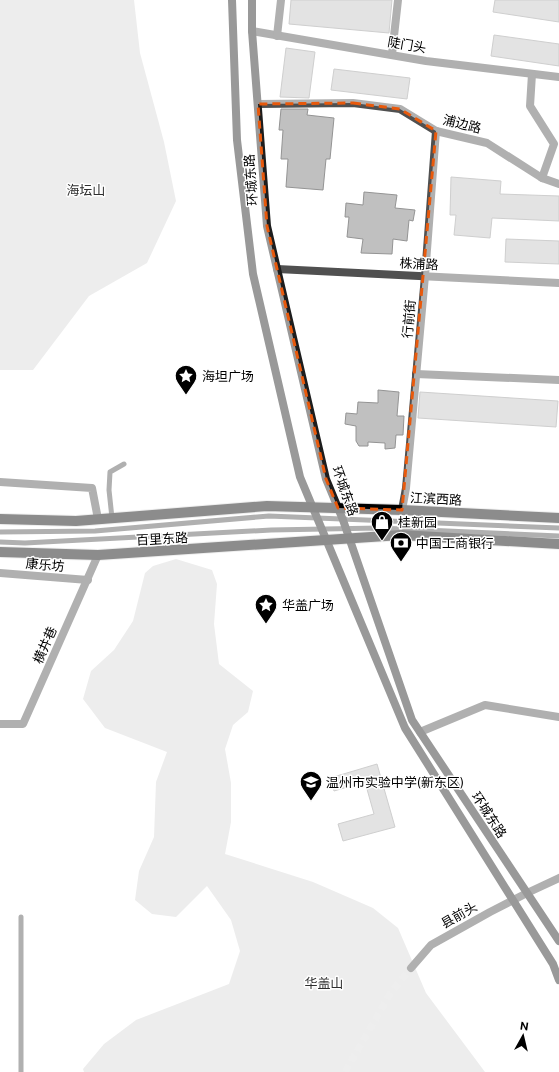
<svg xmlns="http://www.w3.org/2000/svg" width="559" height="1072" font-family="'Public Sans','Noto Sans SC',sans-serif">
	<rect width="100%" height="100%" fill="#fff"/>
	<g fill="#d7d7d7">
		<polygon points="0,0 134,0 140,53 164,142 176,201 147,263 89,296 33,370 0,370"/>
		<polygon points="176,559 212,570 217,584 214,624 219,664 253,691 248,712 233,725 225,749 231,783 231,822 225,854 313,882 373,908 398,928 426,993 485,1072 84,1072 83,1069 104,1044 136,1020 229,984 240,951 231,920 207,886 176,917 152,914 135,900 139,871 154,837 156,782 167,752 105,728 83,699 91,671 114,650 133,621 145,573 153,566"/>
	</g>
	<g fill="#c0c0c0" stroke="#949494">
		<polygon points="291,0 392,0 389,33 289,24"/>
		<polygon points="495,0 559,0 559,22 493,12"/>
		<polygon points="494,35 559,44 559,66 491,56"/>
		<polygon points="286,48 315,52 309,98 280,97"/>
		<polygon points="334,69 410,78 407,99 331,90"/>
		<polygon points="281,109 308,109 307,115 334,118 330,159 326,159 323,190 286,187 288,159 281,159 283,130 279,130"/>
		<polygon points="451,177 501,181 500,194 559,196 559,221 492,218 490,238 454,235 456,215 450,215"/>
		<polygon points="364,192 397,195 395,208 415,210 413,221 409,220 407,241 393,239 392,254 361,253 363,239 347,237 349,217 345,217 346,203 363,205"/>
		<polygon points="506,239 559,241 559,264 505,262"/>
		<polygon points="378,390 399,392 397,416 404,416 403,435 396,435 395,448 385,449 385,443 368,442 368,446 359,446 356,441 356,426 345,424 346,413 357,414 358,402 378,403"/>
		<polygon points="420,392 558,401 556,427 418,418"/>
		<polygon points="377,764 395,827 343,841 338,824 374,814 365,782 334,791 330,778"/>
	</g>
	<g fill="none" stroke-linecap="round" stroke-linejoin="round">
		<polyline stroke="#d9d9d9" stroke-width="8" stroke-dasharray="8 4" stroke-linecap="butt" points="345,1072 390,994 411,968"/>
		<g stroke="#dbdbdb" stroke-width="12">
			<g id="primary">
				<polyline points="0,519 76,521 267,506 402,510 559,518"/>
				<polyline points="0,552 98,555 401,535 559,544"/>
			</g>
		</g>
		<g stroke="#505050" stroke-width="5">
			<polyline points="112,518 109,490 110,472 124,464"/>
			<polyline points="0,532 95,531 269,516 559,528"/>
			<polyline points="0,542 25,543 271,530 379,528 559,536"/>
			<polyline points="21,1072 21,917"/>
		</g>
		<polyline stroke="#505050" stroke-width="8" points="416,374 559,380"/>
		<g stroke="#505050" stroke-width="8">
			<polyline points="252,31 426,61 559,77"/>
			<polyline points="277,36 281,0"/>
			<polyline points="392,54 398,0"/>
			<polyline points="258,104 353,103 400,109 436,131 487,143 542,178 554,144 530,106 532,74"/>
			<polyline points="542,178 559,184"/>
			<polyline points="0,482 92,488 98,519"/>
			<polyline points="402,510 406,488 425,276 436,131"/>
			<polyline points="0,573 88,580"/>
			<polyline points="0,724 23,724 98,555"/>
			<polyline points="420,732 485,705 559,717"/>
			<polyline points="527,893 559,878"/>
		</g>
		<g stroke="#505050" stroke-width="8">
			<polyline points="277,269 559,283"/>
			<polyline points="411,968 431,945 490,912 527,893"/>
		</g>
		<g stroke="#1d1d1d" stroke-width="8">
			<polyline points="232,0 237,140 253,274 300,477 405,728 553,964 559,980"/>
			<polyline points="252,0 252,31 267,226 326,479 343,520 412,720 559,941"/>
		</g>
		<use href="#primary" stroke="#000" stroke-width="10"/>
	</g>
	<path d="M0 0H559V1072H0ZM353 103 400 109 436 131 402 510 338 508 326 479 267 226 258 104Z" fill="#fff" fill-opacity=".55" fill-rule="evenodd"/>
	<path fill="none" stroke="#e8590c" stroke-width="3" stroke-dasharray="8 5" stroke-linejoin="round" d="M353 103 400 109 436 131 402 510 338 508 326 479 267 226 258 104Z"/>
	<defs>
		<g id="sight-pin" transform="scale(1.15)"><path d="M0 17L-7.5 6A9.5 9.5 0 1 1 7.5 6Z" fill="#000" stroke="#fff"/><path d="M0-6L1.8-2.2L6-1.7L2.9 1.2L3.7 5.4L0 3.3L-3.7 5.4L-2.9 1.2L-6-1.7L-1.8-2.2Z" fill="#fff"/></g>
		<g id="shop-pin" transform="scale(1.15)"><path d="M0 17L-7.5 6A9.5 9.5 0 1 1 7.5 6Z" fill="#000" stroke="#fff"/><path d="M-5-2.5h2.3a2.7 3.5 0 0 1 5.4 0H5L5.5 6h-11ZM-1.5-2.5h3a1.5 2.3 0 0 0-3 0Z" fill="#fff"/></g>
		<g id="bank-pin" transform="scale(1.15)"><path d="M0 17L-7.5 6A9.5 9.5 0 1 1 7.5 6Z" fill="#000" stroke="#fff"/><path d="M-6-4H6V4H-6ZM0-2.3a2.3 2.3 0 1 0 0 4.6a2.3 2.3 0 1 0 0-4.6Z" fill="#fff"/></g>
		<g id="school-pin" transform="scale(1.15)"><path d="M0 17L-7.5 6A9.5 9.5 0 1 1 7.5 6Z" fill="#000" stroke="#fff"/><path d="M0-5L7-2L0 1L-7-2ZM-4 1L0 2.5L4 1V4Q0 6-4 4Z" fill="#fff"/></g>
	</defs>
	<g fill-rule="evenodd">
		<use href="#sight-pin" x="186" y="376"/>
		<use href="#shop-pin" x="382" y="522"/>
		<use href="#bank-pin" x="401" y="543"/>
		<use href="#sight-pin" x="266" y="605"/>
		<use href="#school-pin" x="311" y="782"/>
	</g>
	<g text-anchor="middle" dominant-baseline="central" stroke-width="3" stroke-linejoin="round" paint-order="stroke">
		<g font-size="13" fill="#000" stroke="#fff">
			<text transform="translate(407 45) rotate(10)">陡门头</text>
			<text transform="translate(462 124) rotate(14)">浦边路</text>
			<text transform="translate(251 180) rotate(-94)">环城东路</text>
			<text transform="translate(419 264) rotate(3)">株浦路</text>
			<text transform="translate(409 319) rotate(-85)">行前街</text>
			<text transform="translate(345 491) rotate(70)">环城东路</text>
			<text transform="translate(436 499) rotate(3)">江滨西路</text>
			<text transform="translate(162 539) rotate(-3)">百里东路</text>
			<text transform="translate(45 565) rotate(5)">康乐坊</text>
			<text transform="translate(45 645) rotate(-66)">横井巷</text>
			<text transform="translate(489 815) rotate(57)">环城东路</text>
			<text transform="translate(459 915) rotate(-30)">县前头</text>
		</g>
		<g font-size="13" fill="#2e2e2e" stroke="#fff">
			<text x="86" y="190">海坛山</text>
			<text x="324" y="983">华盖山</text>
		</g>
		<g font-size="13" fill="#000" stroke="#fff" text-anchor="start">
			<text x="202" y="376">海坦广场</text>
			<text x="398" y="522">桂新园</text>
			<text x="416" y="543">中国工商银行</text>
			<text x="282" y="605">华盖广场</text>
			<text x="326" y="782">温州市实验中学(新东区)</text>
		</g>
	</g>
	<g transform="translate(523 1036) rotate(8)" stroke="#ffffff" stroke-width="3" paint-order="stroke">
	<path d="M0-3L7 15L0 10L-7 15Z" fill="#000000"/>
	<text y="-6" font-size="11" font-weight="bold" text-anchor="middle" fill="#000000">N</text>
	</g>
</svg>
